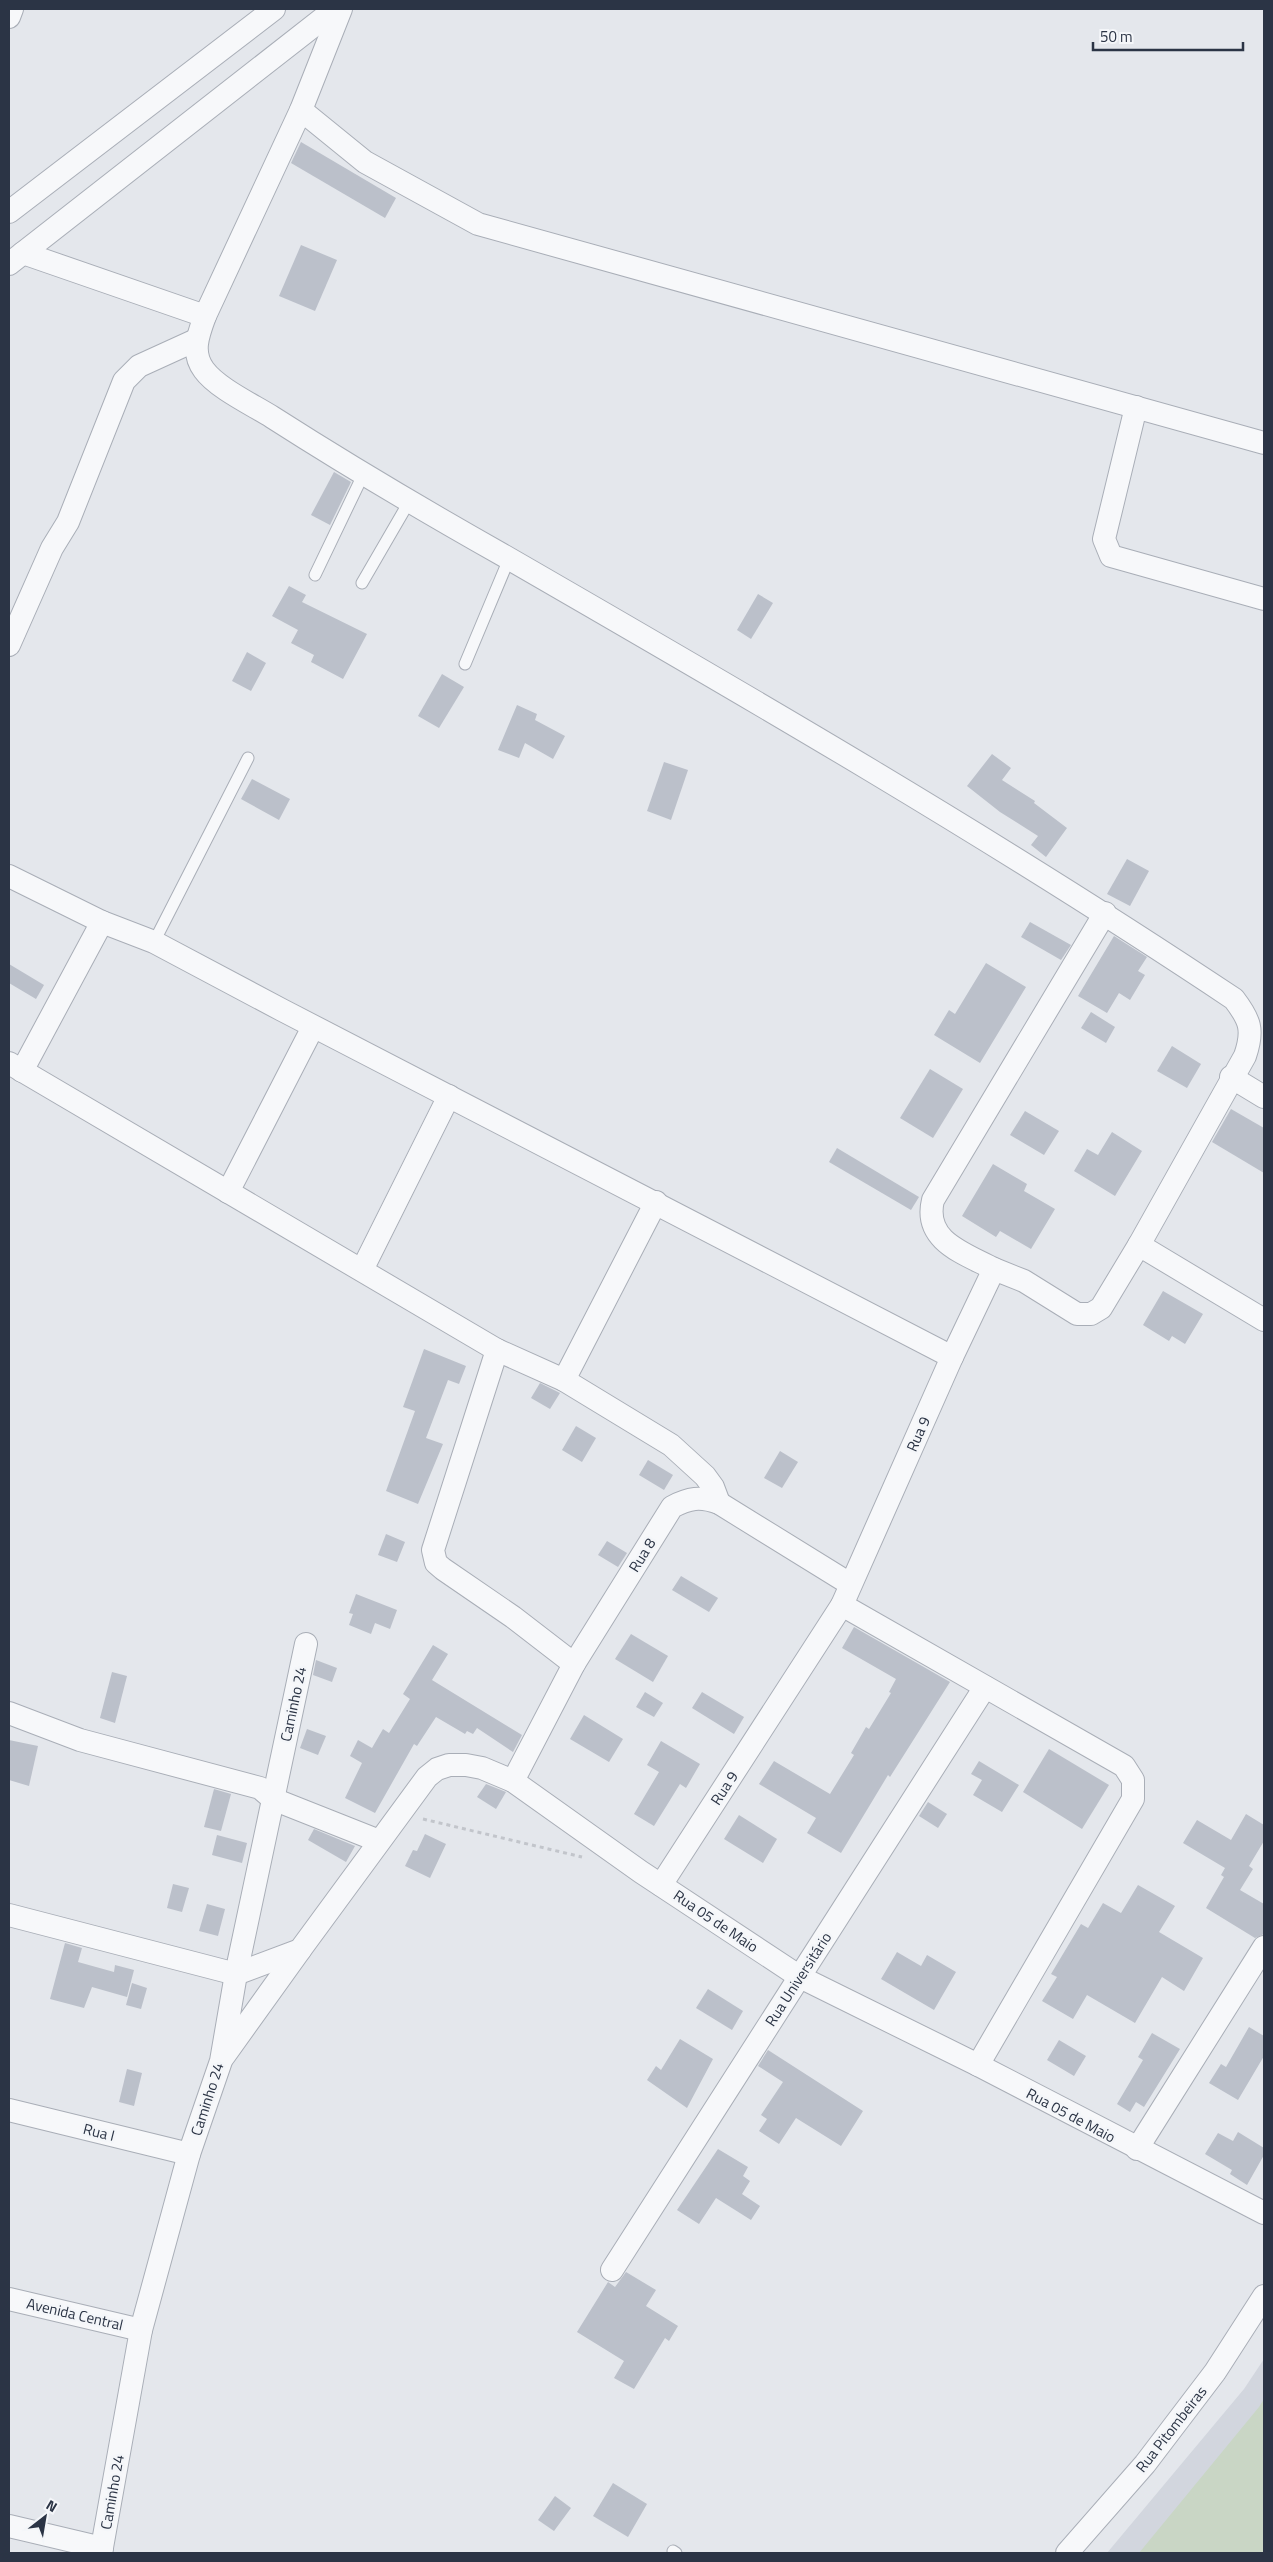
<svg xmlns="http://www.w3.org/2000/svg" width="1273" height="2562" font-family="'Titillium Web',sans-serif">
	<rect width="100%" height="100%" fill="#e4e7ec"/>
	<polygon fill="#d2d6de" points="1264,2359 1264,2553 1107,2553 1244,2389"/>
	<polygon fill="#c9d6c5" points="1264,2399 1264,2553 1139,2553 1259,2407"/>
	<g fill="#bbc0ca">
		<polygon points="301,142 396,198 385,218 291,163"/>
		<polygon points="301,245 337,260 315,311 279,296"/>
		<polygon points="334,472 351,482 330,525 311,515"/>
		<polygon points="289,586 306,595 302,602 367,634 343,679 311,662 314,655 291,643 298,630 272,616"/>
		<polygon points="758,594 773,603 751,639 737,630"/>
		<polygon points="247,652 266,663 251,691 232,681"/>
		<polygon points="442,674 464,687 439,728 418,716"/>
		<polygon points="517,705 537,714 535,720 565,736 553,759 525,743 519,758 498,750"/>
		<polygon points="992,754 1011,768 1002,780 1035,801 1034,803 1067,828 1046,857 1031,845 1038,836 1000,812 967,786"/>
		<polygon points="664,762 688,770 671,820 647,811"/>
		<polygon points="252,779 290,799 279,820 241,799"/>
		<polygon points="1127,859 1149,871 1130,906 1107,894"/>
		<polygon points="1030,922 1071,945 1061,960 1021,937"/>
		<polygon points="1114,936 1147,957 1138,971 1145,975 1130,1000 1119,993 1107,1013 1078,996"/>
		<polygon points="986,963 1026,987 980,1063 934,1035 949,1010 955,1014"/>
		<polygon points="9,964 44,985 36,999 9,983"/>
		<polygon points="1091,1012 1115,1027 1106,1043 1081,1028"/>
		<polygon points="1172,1046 1201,1064 1187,1088 1157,1071"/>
		<polygon points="930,1069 963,1089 933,1138 900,1118"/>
		<polygon points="1231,1109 1264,1128 1264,1173 1212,1142"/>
		<polygon points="1025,1111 1059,1131 1044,1155 1010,1135"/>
		<polygon points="1112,1132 1142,1151 1115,1196 1074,1171 1087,1149 1098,1155"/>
		<polygon points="837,1148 919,1197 911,1210 829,1162"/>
		<polygon points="993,1164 1027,1184 1024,1191 1055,1209 1031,1249 1000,1231 996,1237 962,1216"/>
		<polygon points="1163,1291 1203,1314 1185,1344 1172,1336 1169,1341 1143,1325"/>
		<polygon points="424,1349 466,1366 459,1384 448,1380 426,1438 443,1444 418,1504 386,1491 415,1411 403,1407"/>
		<polygon points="540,1383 560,1393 550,1409 531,1398"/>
		<polygon points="576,1426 596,1438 582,1462 562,1450"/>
		<polygon points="780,1451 798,1462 782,1488 764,1478"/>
		<polygon points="648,1460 673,1475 664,1490 639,1475"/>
		<polygon points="386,1534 405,1542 397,1562 378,1555"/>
		<polygon points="607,1541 627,1553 618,1567 598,1555"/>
		<polygon points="681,1576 718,1598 709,1612 672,1590"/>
		<polygon points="356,1594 397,1610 390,1629 375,1623 371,1634 349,1625 353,1614 349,1613"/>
		<polygon points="854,1627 950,1682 890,1777 888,1775 841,1853 807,1833 816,1818 759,1784 774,1761 830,1794 854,1755 851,1753 866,1727 869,1729 891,1693 889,1692 896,1679 842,1648"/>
		<polygon points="631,1634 668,1656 653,1682 615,1659"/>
		<polygon points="433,1645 448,1654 432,1680 522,1735 513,1752 477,1728 473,1734 467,1731 465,1734 436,1717 417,1746 414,1744 375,1813 345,1798 362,1763 350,1756 358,1740 372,1748 383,1729 389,1733 410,1699 403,1694"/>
		<polygon points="316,1660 337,1668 332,1682 313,1675"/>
		<polygon points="112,1672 127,1676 115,1723 100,1718"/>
		<polygon points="645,1692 663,1703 654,1717 636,1707"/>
		<polygon points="702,1692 744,1717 734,1734 692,1708"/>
		<polygon points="584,1715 623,1739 609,1762 570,1739"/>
		<polygon points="307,1729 326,1736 318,1755 300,1748"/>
		<polygon points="9,1740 38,1746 29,1786 9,1780"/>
		<polygon points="661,1741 700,1764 686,1788 680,1784 654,1826 634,1814 659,1772 647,1765"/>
		<polygon points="1049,1749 1109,1785 1082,1829 1023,1792"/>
		<polygon points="979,1761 1019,1785 1002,1812 973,1795 982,1780 971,1774"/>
		<polygon points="486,1784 506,1792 496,1809 477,1797"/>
		<polygon points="214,1789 231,1794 221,1831 204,1827"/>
		<polygon points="928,1802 947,1814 938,1828 919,1816"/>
		<polygon points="1246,1814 1264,1825 1264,1841 1249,1866 1253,1869 1240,1890 1264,1904 1264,1934 1255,1938 1206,1908 1224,1877 1221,1875 1225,1868 1183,1843 1197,1820 1231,1840"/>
		<polygon points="739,1815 777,1839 763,1863 724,1839"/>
		<polygon points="314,1829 355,1846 346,1862 308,1840"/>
		<polygon points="425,1834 446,1844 430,1878 405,1866 413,1850 417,1851"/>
		<polygon points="217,1835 247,1843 242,1863 212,1855"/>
		<polygon points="173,1884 189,1888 182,1912 167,1908"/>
		<polygon points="1138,1885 1175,1906 1159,1932 1203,1958 1184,1991 1162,1977 1135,2023 1087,1995 1073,2019 1042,2001 1057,1977 1051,1974 1081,1924 1088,1928 1103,1903 1121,1913"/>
		<polygon points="207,1904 225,1909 218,1936 199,1931"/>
		<polygon points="65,1943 82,1948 78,1962 114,1972 115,1965 134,1970 127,1997 92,1987 84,2008 50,1999"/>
		<polygon points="897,1952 921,1966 927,1955 956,1972 934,2010 881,1979"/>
		<polygon points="132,1983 147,1988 141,2009 126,2005"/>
		<polygon points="708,1989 743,2011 732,2030 696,2008"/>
		<polygon points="1249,2027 1264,2036 1264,2056 1238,2100 1209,2083 1221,2064 1226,2067"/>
		<polygon points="1152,2033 1180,2049 1144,2107 1136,2102 1130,2112 1117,2104 1143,2060 1138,2057"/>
		<polygon points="680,2039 713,2059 687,2108 647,2080 656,2066 661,2070"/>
		<polygon points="1059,2040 1086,2056 1074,2076 1047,2060"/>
		<polygon points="768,2050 863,2111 841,2146 796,2118 779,2144 759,2131 767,2119 761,2115 783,2082 758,2066"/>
		<polygon points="127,2069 142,2073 134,2106 119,2102"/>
		<polygon points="1238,2132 1264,2148 1264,2155 1247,2185 1230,2174 1232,2170 1205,2154 1218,2133 1233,2141"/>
		<polygon points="718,2149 748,2167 743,2176 750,2181 742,2194 760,2206 751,2220 716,2198 699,2224 677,2210"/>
		<polygon points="626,2272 656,2290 646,2306 678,2326 669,2341 665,2338 634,2389 614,2378 624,2361 577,2332 608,2282 615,2287"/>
		<polygon points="613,2483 647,2504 628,2537 593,2516"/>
		<polygon points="555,2496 571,2508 554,2531 538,2520"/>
	</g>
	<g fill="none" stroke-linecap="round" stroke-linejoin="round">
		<g stroke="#a9aeb7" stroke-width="13">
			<g id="lane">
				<polyline points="315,575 363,475"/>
				<polyline points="362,583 409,502"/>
				<polyline points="465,664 509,559"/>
				<polyline points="154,942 248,758"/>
				<polyline points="673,2551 676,2553"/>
			</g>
		</g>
		<g stroke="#a9aeb7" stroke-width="24">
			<g id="street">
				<path d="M341 9 301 110 205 316C198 335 191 353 204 370 217 388 253 405 272 417 347 465 423 510 501 554 749 697 996 840 1234 999 1250 1020 1254 1030 1245 1056L1139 1245"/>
				<polyline points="9,17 12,9"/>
				<polyline points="301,110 365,162 478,224 1264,443"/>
				<polyline points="9,212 274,9"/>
				<polyline points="23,253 205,316"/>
				<polyline points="9,264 335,9"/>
				<polyline points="1136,407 1104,539 1111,556 1264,599"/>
				<polyline points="9,645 52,548 68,522 124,381 139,366 196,340"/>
				<polyline points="9,876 102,922 154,942 282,1010 952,1357"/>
				<polyline points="9,1063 497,1350 564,1380 671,1445 705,1476 713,1487 719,1503"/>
				<polyline points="22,1071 102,922"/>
				<polyline points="1231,1077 1264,1097"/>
				<polyline points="228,1192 313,1027"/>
				<path d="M994 1269C964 1253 923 1241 933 1200L1105 913"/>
				<polyline points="362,1270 449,1096"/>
				<polyline points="497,1350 433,1550 436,1563 443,1569 513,1617 574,1664"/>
				<polyline points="564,1380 656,1202"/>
				<polyline points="842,1605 1124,1766 1133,1780 1133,1799 978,2065"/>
				<polyline points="9,1713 80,1740 260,1788 273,1799 379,1841"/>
				<path d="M513 1781 574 1664 672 1507C689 1498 700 1496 719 1503L850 1584"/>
				<polyline points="661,1885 842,1605 952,1357 994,1269 1024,1281 1077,1314 1091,1314 1101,1308 1139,1245 1264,1320"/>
				<polyline points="9,1915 236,1974 300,1950 427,1777 437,1769 449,1765 466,1765 482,1768 513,1781 641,1872 800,1977 978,2065 1264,2213"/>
				<polyline points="224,2056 300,1950"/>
				<polyline points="9,2110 189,2154"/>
				<polyline points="1137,2149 1264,1947"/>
				<polyline points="612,2270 985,1687"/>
				<polyline points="9,2299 141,2330"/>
				<polyline points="9,2526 102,2548"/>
				<polyline points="101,2553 141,2330 189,2154 221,2061 236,1974 306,1644"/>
				<polyline points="1067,2553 1145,2464 1215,2372 1264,2296"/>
			</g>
		</g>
		<polyline stroke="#c2c5cb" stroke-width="3" stroke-dasharray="4 4" stroke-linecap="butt" points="423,1819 582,1857"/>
		<use href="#lane" stroke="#f7f8fa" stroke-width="11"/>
		<use href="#street" stroke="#f7f8fa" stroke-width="22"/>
	</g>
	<g text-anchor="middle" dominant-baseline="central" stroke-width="5" stroke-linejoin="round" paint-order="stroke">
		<g font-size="15" fill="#2b3445" stroke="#f4f6f9">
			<text transform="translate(918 1434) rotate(-66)">Rua 9</text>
			<text transform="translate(642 1555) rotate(-58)">Rua 8</text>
			<text transform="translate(293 1704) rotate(-78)">Caminho 24</text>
			<text transform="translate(724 1788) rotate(-57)">Rua 9</text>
			<text transform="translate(716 1921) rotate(34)">Rua 05 de Maio</text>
			<text transform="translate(798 1979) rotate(-57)">Rua Universitário</text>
			<text transform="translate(207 2099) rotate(-72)">Caminho 24</text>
			<text transform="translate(1071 2115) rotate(28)">Rua 05 de Maio</text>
			<text transform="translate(99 2132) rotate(14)">Rua I</text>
			<text transform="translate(75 2314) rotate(13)">Avenida Central</text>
			<text transform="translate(1171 2429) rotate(-52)">Rua Pitombeiras</text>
			<text transform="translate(112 2492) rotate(-80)">Caminho 24</text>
		</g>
	</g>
	<rect width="1273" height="2562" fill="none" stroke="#2b3445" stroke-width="20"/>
	<g transform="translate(45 2517) rotate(31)" stroke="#f4f6f9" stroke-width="4" paint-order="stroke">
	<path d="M0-4L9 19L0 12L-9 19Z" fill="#2b3445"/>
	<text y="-8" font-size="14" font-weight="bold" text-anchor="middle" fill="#2b3445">N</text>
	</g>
	<path d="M1093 42v8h150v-8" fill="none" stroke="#2b3445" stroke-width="2.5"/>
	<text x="1100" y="42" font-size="15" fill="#2b3445" stroke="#f4f6f9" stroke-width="4" paint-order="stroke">50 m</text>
</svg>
